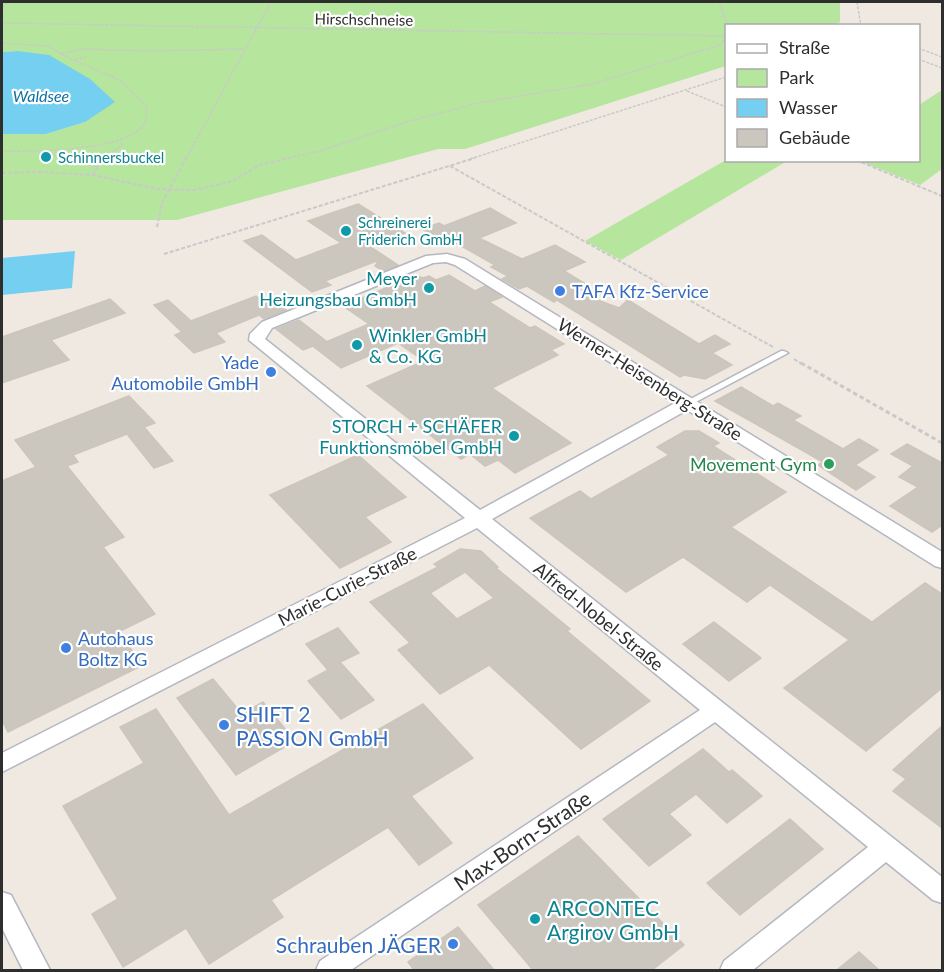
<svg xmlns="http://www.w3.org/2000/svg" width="944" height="972" font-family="Lato,sans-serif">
	<rect width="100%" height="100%" fill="#efe9e1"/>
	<g fill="#b6e59e">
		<polygon points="2,2 840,2 840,22 834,25 726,26 726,66 465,149 438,149 177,220 2,220 2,134 46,134 85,122 17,51 2,52"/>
		<polygon points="942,90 942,169 920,185 860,161 918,160 919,105"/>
		<polygon points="726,160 787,161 621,260 585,241"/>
	</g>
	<g fill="#75cff0">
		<polygon points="17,51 49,55 90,79 115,102 85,122 46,134 2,134 2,52"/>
		<polygon points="75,251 72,288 2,295 2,258"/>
	</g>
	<g fill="#cbc7bf" stroke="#cbc5ba" stroke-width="1.5" fill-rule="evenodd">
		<polygon points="358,204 405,233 369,246 398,265 383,271 375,266 379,260 325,281 331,285 312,292 244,241 262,235 296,260 341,243 308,221"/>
		<polygon points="490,208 516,223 479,238 522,259 555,245 585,262 564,271 589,286 576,292 619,308 628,300 699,344 715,335 730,344 712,353 732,365 705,379 684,375 680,377 557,300 554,302 527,286 519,289 502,279 508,276 491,267 495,265 449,239 442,241 422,229 439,223 444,226"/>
		<polygon points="412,274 423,278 429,276 436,280 449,275 475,291 485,286 502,297 489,302 530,328 535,326 564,344 551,350 558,355 492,388 571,443 515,473 498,460 485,466 470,454 461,459 367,386 424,361 398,343 341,368 314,347 369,324 343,306 400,282 397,280"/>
		<polygon points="256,296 261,300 269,297 286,310 264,319 259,315 216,333 225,342 194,353 175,335 182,332 154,305 168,300 191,321"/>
		<polygon points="110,299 125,313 51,340 69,360 2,383 2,337"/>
		<polygon points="299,320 326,341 303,350 276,329"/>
		<polygon points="741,387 773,406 778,403 801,416 793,420 843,449 859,439 878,450 855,465 875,477 856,490 818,465 823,462 715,401"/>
		<polygon points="129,396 155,423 144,427 173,461 154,468 127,434 73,455 78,462 67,466 124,537 103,547 155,614 118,632 143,665 8,732 2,720 2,481 36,467 15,440"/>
		<polygon points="685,431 699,431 719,443 713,446 786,492 731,527 872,622 925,583 942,594 942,688 866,751 784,688 849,640 770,585 747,602 683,557 626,592 530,518 580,491 591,499 669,455 657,447"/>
		<polygon points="907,444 942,463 942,525 932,532 890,506 918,487 899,477 913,466 891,454"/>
		<polygon points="358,455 406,497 365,517 391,542 340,568 270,495"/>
		<path d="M460 549 481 551 498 567 496 568 570 629 567 631 650 701 581 749 489 665 440 694 398 650 410 643 370 602 438 567 434 564ZM465 572 494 598 457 619 430 593Z"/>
		<polygon points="714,622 761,658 729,681 683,644"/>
		<polygon points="338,628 359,653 340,662 374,700 341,719 308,681 328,670 306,644"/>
		<polygon points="213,679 242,714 263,702 295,741 236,775 177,698"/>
		<polygon points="423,704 473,758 411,796 452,843 419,865 388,827 271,900 283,917 209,964 186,928 123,967 92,914 118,899 63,806 144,763 120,727 156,709 229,815"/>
		<polygon points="942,726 942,828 893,791 906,779 893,770"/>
		<polygon points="703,749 729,772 732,770 762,796 727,823 696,794 669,814 691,835 649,866 603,819"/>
		<polygon points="790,819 823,849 740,915 707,883"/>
		<polygon points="578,836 684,945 652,970 533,970 478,905"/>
		<polygon points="458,927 494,970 414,970 408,962"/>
		<polygon points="859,952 879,970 837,970"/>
	</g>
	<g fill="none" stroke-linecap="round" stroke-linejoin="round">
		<g stroke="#b4b7c1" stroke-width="3">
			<polygon id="lane" points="781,351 784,351 788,353 692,404 689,404 685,402"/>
		</g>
		<g stroke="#b4b7c1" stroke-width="3">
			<g id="street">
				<path d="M447 254 465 259 942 552V568L935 566 687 410 492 519 942 877V903L933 900 886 862 753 970H720L724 961 868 847 715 722 351 970H316L320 961 700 710 477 528 2 772V753L465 518 249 340 250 334 262 322 426 256ZM446 262 455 265 675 403 480 510 265 339 272 328 433 263Z"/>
				<polygon points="2,892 11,895 50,970 23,970 2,928"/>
			</g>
		</g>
		<g stroke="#c9c9c9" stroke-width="1.5" stroke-dasharray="3 1.5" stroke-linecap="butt">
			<polyline points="719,2 728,26"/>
			<polyline points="857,2 861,26"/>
			<polyline points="2,8 8,2"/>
			<polyline points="2,23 726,36"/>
			<path d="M2 43 49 46 61 54 121 81 146 106C147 114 147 122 141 128 116 152 35 151 2 151"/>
			<polyline points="918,48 942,57"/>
			<polyline points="61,54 81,49 145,51 244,49"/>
			<polyline points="75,59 86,57"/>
			<polyline points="918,59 942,68"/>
			<polyline points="687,91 726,107"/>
			<polyline points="41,152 70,159"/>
			<polyline points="103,159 122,145 121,139"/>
			<polyline points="186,159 271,2"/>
			<polyline points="284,159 320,151 407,122 478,103 592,84 720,45 726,37"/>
			<polyline points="470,159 726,77"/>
		</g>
		<g stroke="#c9c9c9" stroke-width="2" stroke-dasharray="4 2" stroke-linecap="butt">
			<polyline points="64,158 96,166"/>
			<polyline points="856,160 942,196"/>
			<polyline points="450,166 773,347"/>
			<polyline points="2,173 40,172 93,175 157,189 194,190 230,182 260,165 290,158"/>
			<polyline points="93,175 103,158"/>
			<polyline points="157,227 162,203 186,158"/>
			<polyline points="164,254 475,158"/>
			<polyline points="794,359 804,365"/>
		</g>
		<polyline stroke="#c9c9c9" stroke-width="3" stroke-dasharray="4.5 3" stroke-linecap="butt" points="801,363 942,443"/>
		<use href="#lane" fill="#fff" fill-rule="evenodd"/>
		<use href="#street" fill="#fff" fill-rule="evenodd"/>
	</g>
	<g fill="#0f9aa8" stroke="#fff" stroke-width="2">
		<circle cx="46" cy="157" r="6"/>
		<circle cx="346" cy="231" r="6"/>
		<circle cx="429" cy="288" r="6"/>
		<circle cx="357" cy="345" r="6"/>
		<circle cx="514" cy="436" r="6"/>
		<circle cx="535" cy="919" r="6"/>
	</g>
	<g fill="#3f7fe0" stroke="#fff" stroke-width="2">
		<circle cx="560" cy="291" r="6"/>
		<circle cx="271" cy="372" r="6"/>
		<circle cx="66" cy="648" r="6"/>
		<circle cx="224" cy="725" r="6"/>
		<circle cx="453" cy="944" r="6"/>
	</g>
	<circle fill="#2e9e5b" stroke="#fff" stroke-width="2" cx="829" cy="464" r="6"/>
	<g text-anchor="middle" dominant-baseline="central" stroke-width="4.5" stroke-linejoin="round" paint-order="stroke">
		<g font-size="15" fill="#2e2e2e" stroke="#fff">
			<text transform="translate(364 19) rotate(1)">Hirschschneise</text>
		</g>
		<g font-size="15" fill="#0d838f" stroke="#fff" text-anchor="start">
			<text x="58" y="157">Schinnersbuckel</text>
			<text x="358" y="222">Schreinerei<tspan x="358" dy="17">Friderich GmbH</tspan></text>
		</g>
		<g font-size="16" font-style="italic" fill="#0d6fa3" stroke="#fff">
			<text x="41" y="95">Waldsee</text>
		</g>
		<g font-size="18" fill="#0d838f" stroke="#fff" text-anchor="end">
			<text x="417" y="278">Meyer<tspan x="417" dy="21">Heizungsbau GmbH</tspan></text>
			<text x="369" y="335" text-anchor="start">Winkler GmbH<tspan x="369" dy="21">&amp; Co. KG</tspan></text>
			<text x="502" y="426">STORCH + SCHÄFER<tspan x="502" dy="21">Funktionsmöbel GmbH</tspan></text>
		</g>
		<g font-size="18" fill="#366cbe" stroke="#fff" text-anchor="start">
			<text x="572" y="291">TAFA Kfz-Service</text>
			<text x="259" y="362" text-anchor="end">Yade<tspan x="259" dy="21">Automobile GmbH</tspan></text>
			<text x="78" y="638">Autohaus<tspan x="78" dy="21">Boltz KG</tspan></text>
		</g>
		<g font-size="18" fill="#2e2e2e" stroke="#fff">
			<text transform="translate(650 379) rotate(32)">Werner-Heisenberg-Straße</text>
			<text transform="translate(347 586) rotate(-27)">Marie-Curie-Straße</text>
			<text transform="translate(599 616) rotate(39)">Alfred-Nobel-Straße</text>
		</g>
		<g font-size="18" fill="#27864d" stroke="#fff" text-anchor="end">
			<text x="817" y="464">Movement Gym</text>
		</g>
		<g font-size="21" fill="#366cbe" stroke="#fff" text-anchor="start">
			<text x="236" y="713">SHIFT 2<tspan x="236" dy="24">PASSION GmbH</tspan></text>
			<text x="441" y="944" text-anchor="end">Schrauben JÄGER</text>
		</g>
		<g font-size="21" fill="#2e2e2e" stroke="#fff">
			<text transform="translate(522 840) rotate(-34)">Max-Born-Straße</text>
		</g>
		<g font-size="21" fill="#0d838f" stroke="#fff" text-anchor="start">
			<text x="547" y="907">ARCONTEC<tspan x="547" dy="24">Argirov GmbH</tspan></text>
		</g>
	</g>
	<rect width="944" height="972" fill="none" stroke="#2e2e2e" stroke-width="6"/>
	<rect x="725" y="24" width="195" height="138" fill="#ffffff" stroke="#ababab" stroke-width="1.5"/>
	<rect x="737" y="44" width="30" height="9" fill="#ffffff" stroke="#ababab" stroke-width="1.5"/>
	<text x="779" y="54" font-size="18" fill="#2e2e2e">Straße</text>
	<rect x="737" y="69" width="30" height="18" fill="#b6e59e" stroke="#ababab" stroke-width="1.5"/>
	<text x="779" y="84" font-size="18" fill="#2e2e2e">Park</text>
	<rect x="737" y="99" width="30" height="18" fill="#75cff0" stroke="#ababab" stroke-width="1.5"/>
	<text x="779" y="114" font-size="18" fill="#2e2e2e">Wasser</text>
	<rect x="737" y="129" width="30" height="18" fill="#cbc7bf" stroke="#ababab" stroke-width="1.5"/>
	<text x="779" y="144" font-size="18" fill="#2e2e2e">Gebäude</text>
</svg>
